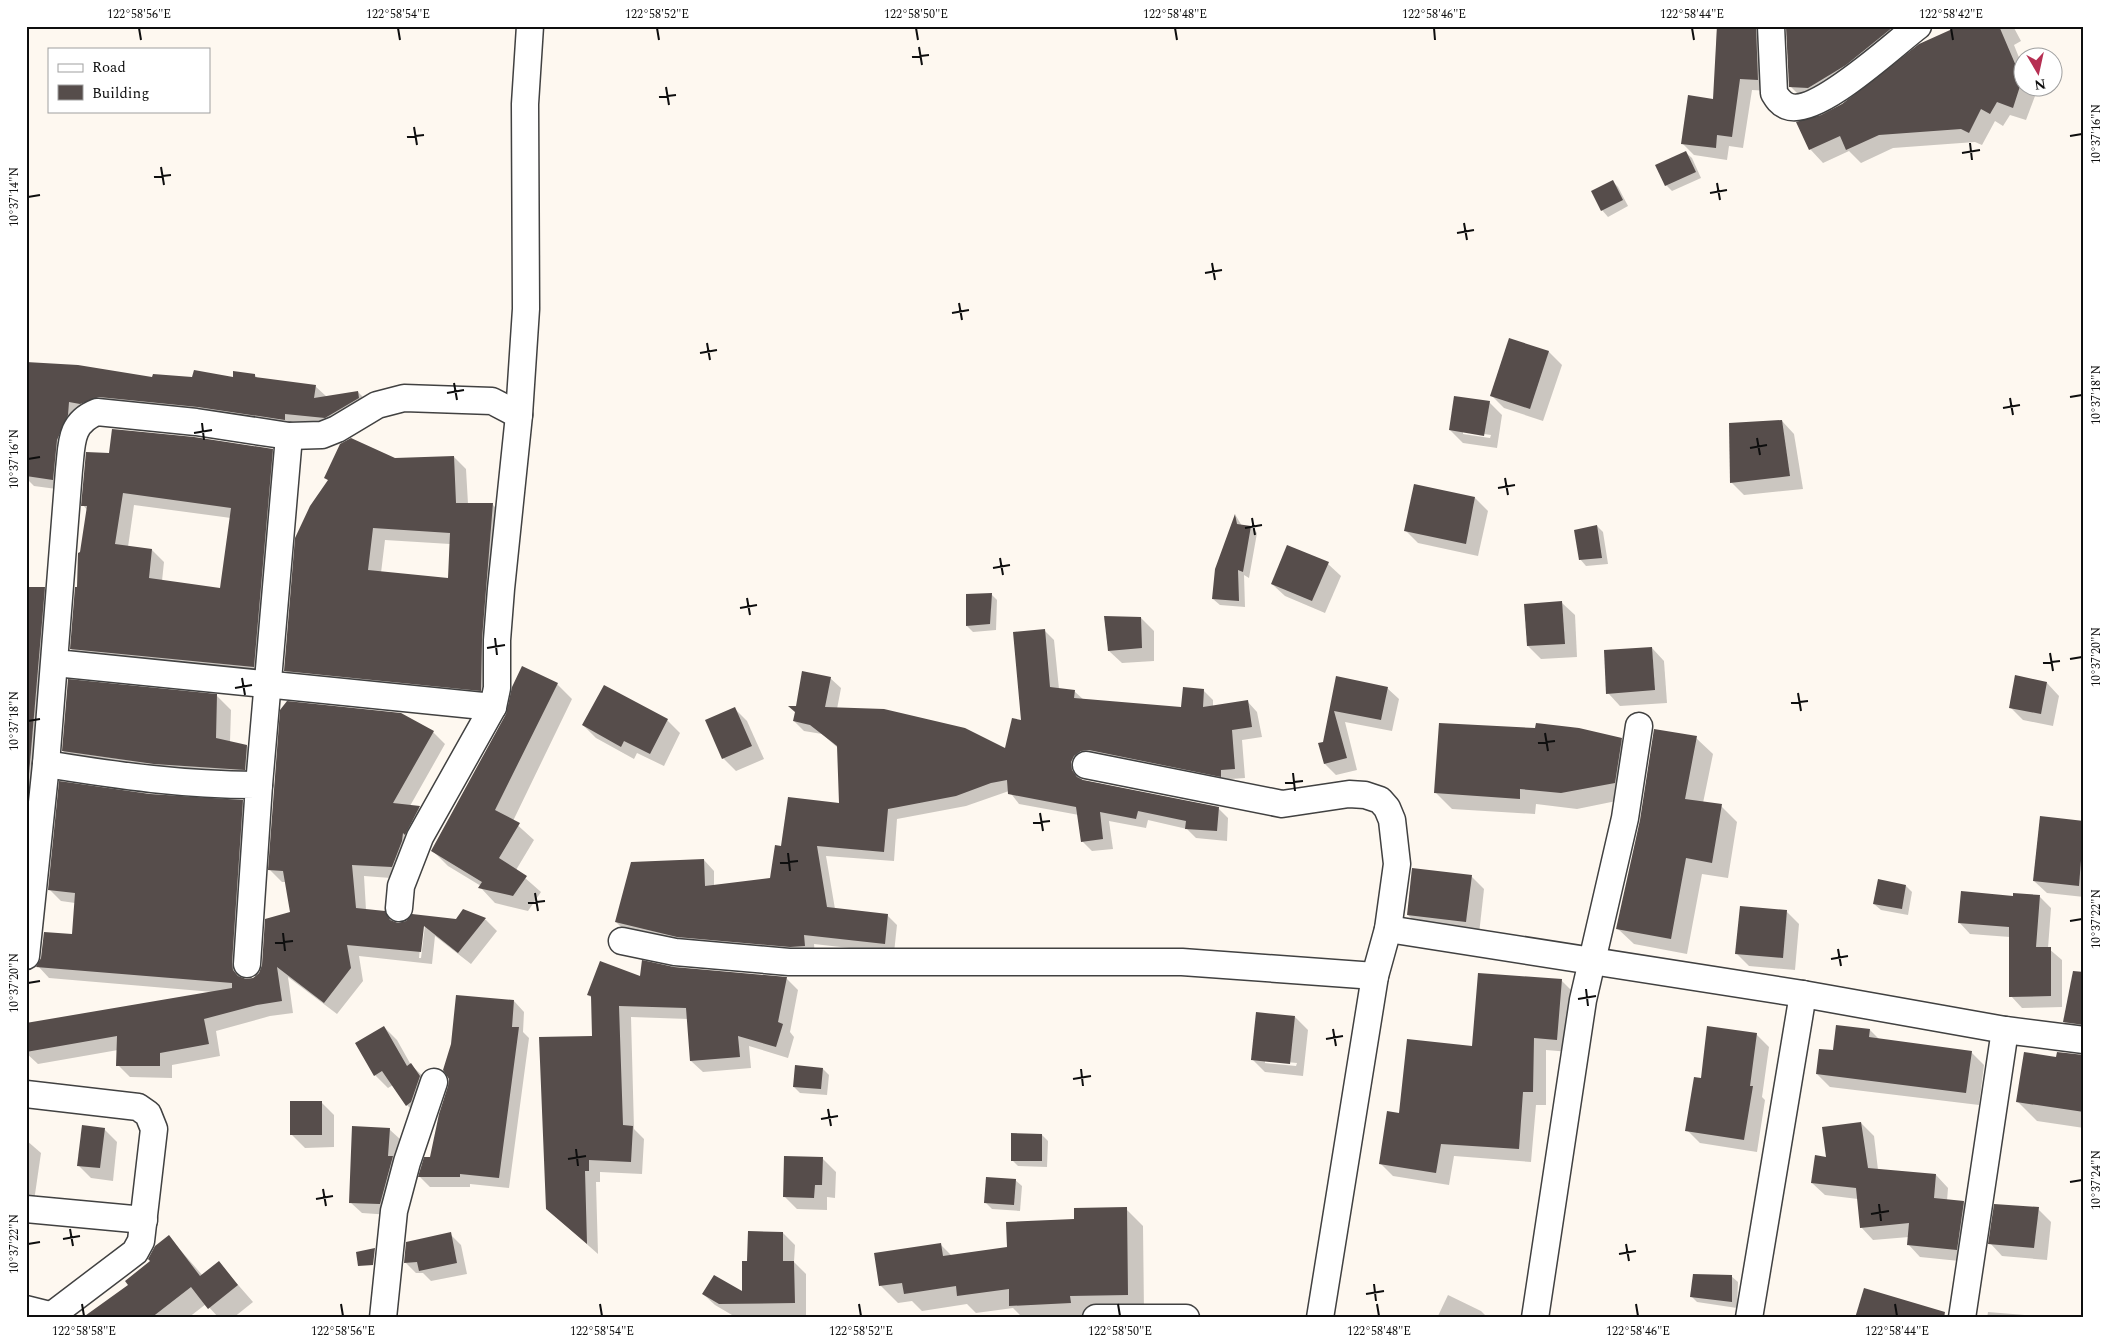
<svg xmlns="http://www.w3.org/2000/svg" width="2110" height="1344" font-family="Spectral,serif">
	<rect width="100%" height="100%" fill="#fef8f0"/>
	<g fill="#0003" fill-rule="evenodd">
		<polygon points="1717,26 1774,26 1770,91 1752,90 1743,148 1729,146 1727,160 1694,155 1682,143 1714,100"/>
		<polygon points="1786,26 1904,26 1802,98 1790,86"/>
		<polygon points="1960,26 2013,26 2021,41 2014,45 2022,65 2022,88 2038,88 2026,120 2010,115 2003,126 1995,121 1982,145 1975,142 1893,148 1861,163 1849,151 1823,163 1810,149 1822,116 1843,105"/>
		<polygon points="1685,152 1692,158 1701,178 1672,191 1666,185"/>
		<polygon points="1612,181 1618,187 1628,206 1608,217 1602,210 1592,192"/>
		<polygon points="1510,340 1549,352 1562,365 1543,421 1504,408 1491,395"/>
		<polygon points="37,364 154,378 234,379 255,375 258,379 315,386 327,397 358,392 369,403 337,428 92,414 64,490 34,486 26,478 26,451"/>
		<path d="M1489 402 1502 415 1497 448 1463 443 1450 430ZM1463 431 1491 435 1490 438 1463 434Z"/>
		<polygon points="1782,421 1794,434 1803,489 1744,495 1731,482"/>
		<path d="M272 450 284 462 266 678 83 661 71 649 88 511 83 505 110 455ZM134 505 231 518 221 590 162 581 164 562 152 550 128 547Z"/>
		<path d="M454 457 466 469 468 504H492L505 517 493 703 298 683 285 670 329 481 325 477 395 460ZM385 540 450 544 449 579 381 573Z"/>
		<polygon points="1475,498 1488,511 1478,556 1418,543 1405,530"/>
		<polygon points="1236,516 1242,526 1251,527 1257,533 1249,578 1244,575 1245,607 1220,605 1213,599 1217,569"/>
		<polygon points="1597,526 1603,532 1608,564 1586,566 1580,559"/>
		<polygon points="1328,564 1341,576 1325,613 1285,596 1272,584"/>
		<polygon points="26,588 44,588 56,601 26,934"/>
		<polygon points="991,594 997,600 996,630 973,632 967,626"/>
		<polygon points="1562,603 1575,615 1577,657 1541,659 1528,646"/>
		<polygon points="1141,618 1154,631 1154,661 1122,663 1109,651"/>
		<polygon points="1044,630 1054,640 1059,689 1074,691 1084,700 1183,709 1203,690 1213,700 1213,707 1247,701 1257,712 1262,737 1242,740 1245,778 1231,779 1231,786 1081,772 1082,780 1218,808 1228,818 1227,841 1196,838 1187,829 1148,820 1146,828 1109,821 1113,849 1092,851 1082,841 1079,815 1019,804 1009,791 966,806 897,819 894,861 826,856 835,909 887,915 897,925 894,953 814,944 815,956 801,957 626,932 616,922 704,860 714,871 714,886 771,879 782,847 841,804 838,748 822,734 804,731 794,721 797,708 830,678 841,688 837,709 1006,750 1023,722"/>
		<polygon points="1652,648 1664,661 1667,703 1620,706 1608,693"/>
		<polygon points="1337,678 1387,688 1399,699 1392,731 1345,722 1357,770 1336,775 1325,764 1324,743"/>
		<polygon points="2047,683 2059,696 2053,726 2023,720 2010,707"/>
		<polygon points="557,684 572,699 513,821 534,840 516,870 541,892 528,911 495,903 480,887 481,886 448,866 432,850"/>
		<polygon points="217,696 231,710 230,742 247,746 261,760 259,783 77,765 63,751"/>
		<polygon points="734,708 747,721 764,759 736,771 723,758"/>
		<polygon points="667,720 680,733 664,766 637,753 634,759 596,738 583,725"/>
		<path d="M433 732 445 744 410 806 419 808 431 819 404 879 364 876 366 910 384 912 395 923 457 920 463 911 486 920 497 931 471 964 435 936 432 964 359 956 363 981 337 1014 288 977 293 1013 270 1016 216 1031 220 1056 172 1065V1078L130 1077 118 1065V1050L38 1064 26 1053V1024L213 992 49 978 38 966 73 936 75 903 61 901 49 889 150 795 242 801 254 813 244 976V979H254L260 973 291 913 286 882H282L270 870ZM425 925 421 958H419L422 928Z"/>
		<polygon points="1696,738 1713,754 1703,803 1721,806 1737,822 1728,878 1702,874 1687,954 1634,944 1617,928"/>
		<polygon points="1621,740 1637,756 1631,798 1577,809 1536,804 1535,814 1452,809 1436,793"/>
		<polygon points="2084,822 2084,897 2047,893 2034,881"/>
		<polygon points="1471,876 1484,889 1479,934 1421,928 1408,915"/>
		<polygon points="1906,886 1912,892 1908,915 1881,910 1874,904"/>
		<polygon points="2014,897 2040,897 2051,908 2048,948 2062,960 2062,1007 2022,1008 2011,996 2010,937 1970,934 1959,922"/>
		<polygon points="1786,911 1799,924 1795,970 1749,966 1736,953"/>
		<polygon points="673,968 786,978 798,990 790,1032 794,1037 788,1058 749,1046 751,1068 703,1072 691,1061 688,1019 631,1017 634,1129 644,1139 642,1174 600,1172 600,1182 596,1182 598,1254 547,1209 593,1037 592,998 588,995"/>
		<polygon points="26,978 29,982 29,986 26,986"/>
		<polygon points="1561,980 1574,993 1570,1052 1546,1050 1546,1105 1536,1105 1531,1162 1454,1156 1449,1185 1393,1176 1380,1163 1473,1047"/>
		<polygon points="2084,986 2084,1036 2077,1035 2064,1022"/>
		<polygon points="514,1001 524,1012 523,1032 529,1038 509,1188 470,1184 470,1187 430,1187 420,1177"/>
		<path d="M1295 1017 1308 1030 1303 1076 1265 1072 1252 1059ZM1265 1060 1297 1063 1296 1066 1265 1063Z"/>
		<polygon points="1837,1026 1870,1030 1880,1040 1971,1052 1984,1065 1979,1105 1830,1087 1817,1074 1834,1052"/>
		<polygon points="384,1027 397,1040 411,1065 424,1077 420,1118 407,1105 393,1085 388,1088 375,1075"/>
		<polygon points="1756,1034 1769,1047 1762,1097 1765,1100 1757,1152 1700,1143 1687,1130 1702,1079"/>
		<polygon points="2084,1056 2084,1128 2037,1121 2018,1102 2057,1058"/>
		<polygon points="823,1069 829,1075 827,1095 800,1093 794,1087"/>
		<polygon points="321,1102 334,1115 334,1147 305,1148 292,1135"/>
		<polygon points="1861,1123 1874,1136 1878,1170 1936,1175 1948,1188 1947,1201 1964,1202 1976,1215 1969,1262 1920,1257 1908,1244 1909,1237 1873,1240 1861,1227 1858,1199 1825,1195 1812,1183 1828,1158"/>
		<polygon points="104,1129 117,1142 113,1181 91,1178 78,1165"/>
		<polygon points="389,1129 401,1140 391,1215 362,1213 350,1202"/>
		<polygon points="1042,1135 1048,1141 1047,1167 1018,1166 1012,1160"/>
		<polygon points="26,1140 41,1153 33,1208 26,1213"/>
		<polygon points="823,1159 836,1172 835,1198 827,1197 827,1210 797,1209 784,1196"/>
		<polygon points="1015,1180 1022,1186 1020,1211 992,1209 986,1203"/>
		<polygon points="1126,1209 1143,1226 1144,1312 1087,1318 1023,1318 1013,1308 976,1313 967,1304 922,1311 912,1301 898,1303 880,1285 940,1244 952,1256 1009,1248 1075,1220"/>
		<polygon points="2038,1209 2051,1222 2047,1260 2002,1256 1990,1243"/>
		<polygon points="783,1233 795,1245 794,1262 806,1274 806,1318 732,1315 715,1305 703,1294 744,1294 749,1262"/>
		<polygon points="450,1234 461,1245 467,1274 431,1281 423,1273 416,1273 405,1262"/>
		<polygon points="169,1237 203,1276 219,1263 253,1302 233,1318 219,1318 206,1304 188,1318 84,1318 130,1285 152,1262"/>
		<polygon points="1731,1276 1738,1282 1737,1308 1697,1302 1691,1296"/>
		<polygon points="1448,1295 1481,1311 1488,1318 1437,1318"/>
		<polygon points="1988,1312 2060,1318 1987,1318"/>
	</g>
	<g fill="#564d4b" fill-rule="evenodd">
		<polygon points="1717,26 1756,26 1758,80 1740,79 1732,137 1717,135 1716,148 1681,144 1688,95 1713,99"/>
		<polygon points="1786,26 1893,26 1893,27 1846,65 1808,88 1789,87"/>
		<polygon points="1959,26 1999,26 2022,80 2013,108 1997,102 1990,114 1981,109 1969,133 1961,129 1879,135 1846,150 1840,136 1809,150 1796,122 1821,115 1842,104 1919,44"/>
		<polygon points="1686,151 1696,172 1665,186 1655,165"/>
		<polygon points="1613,180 1623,200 1601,211 1591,191"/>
		<polygon points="1509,338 1549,351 1530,409 1490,396"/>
		<polygon points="26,362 78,365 152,377 153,374 192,377 194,370 233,377 233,371 255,374 255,377 316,385 314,398 358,391 359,398 325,418 285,414 285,420 198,407 99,397 80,404 69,402 68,415 57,440 53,480 26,476"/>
		<polygon points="1454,396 1490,401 1484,436 1449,430"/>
		<polygon points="1782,420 1790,476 1730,483 1729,423"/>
		<path d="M112 429 194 437 273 449 254 667 70 649 75 587H77L78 553 80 552 87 506H81L86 452 109 453ZM123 493 231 508 220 588 149 578 152 549 115 544Z"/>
		<path d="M351 438 395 458 454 456 456 503H493L482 639 481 691 284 671 295 538 310 506 328 480 324 478 340 444ZM373 528 450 533 448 578 368 570Z"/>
		<polygon points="1414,484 1475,497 1466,544 1404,531"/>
		<polygon points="1235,514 1237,524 1251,526 1243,572 1238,570 1239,601 1212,599 1215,569"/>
		<polygon points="1597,525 1602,558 1579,560 1574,530"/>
		<polygon points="1287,545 1329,562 1312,601 1271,584"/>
		<polygon points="26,587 45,587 26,809"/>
		<polygon points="992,593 990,624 966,626 966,594"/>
		<polygon points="1562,601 1565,644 1527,646 1524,604"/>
		<polygon points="1104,616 1141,617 1142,648 1108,651"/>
		<polygon points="1045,629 1050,687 1075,690 1074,698 1181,707 1183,687 1204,689 1203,707 1248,700 1252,727 1232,730 1235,769 1221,770 1221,777 1089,750 1081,751 1074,756 1071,762 1072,770 1077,777 1083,780 1219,807 1217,831 1185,829 1186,821 1138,811 1136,819 1100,812 1103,839 1081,842 1076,807 1008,794 1007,780 991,783 956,796 888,809 884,852 817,846 827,907 888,914 885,944 804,935 805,946 790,947 677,937 615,922 631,862 704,859 705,886 770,878 775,845 781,846 788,797 839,803 837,746 810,725 793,721 795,712 788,706 796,706 802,671 831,677 825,707 884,709 965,728 1005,748 1012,718 1021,720 1013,632"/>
		<polygon points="1652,647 1655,690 1606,694 1604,650"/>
		<polygon points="522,666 558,683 495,810 520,823 499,858 527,876 513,896 478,888 482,882 431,851 506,714 512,687"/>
		<polygon points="2015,675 2047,682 2041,714 2009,708"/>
		<polygon points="1336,676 1388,687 1381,720 1334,711 1347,758 1324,764 1318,743 1323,742"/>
		<polygon points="68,679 217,694 216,738 247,745 245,770 154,764 62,751"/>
		<polygon points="604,685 668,719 650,754 624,741 621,747 582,725"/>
		<polygon points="287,701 401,713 434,731 393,803 420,806 405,835 403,833 402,841 392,867 352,865 356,908 385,911 390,920 398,923 406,921 412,914 456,919 463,909 486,918 458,953 424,926 421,952 347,945 351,968 324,1003 277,967 282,1001 257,1005 204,1019 209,1044 160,1053 160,1066 116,1066 117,1036 26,1052 26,1023 232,988 232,983 36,967 41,958 44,932 72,934 75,893 48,890 59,781 150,794 243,800 232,963 233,970 238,976 246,979 253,978 259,973 262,965 265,919 290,912 283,871 268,870 280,710"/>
		<polygon points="735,707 752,746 722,759 705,720"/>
		<polygon points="1439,723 1535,728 1536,723 1579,728 1622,738 1615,783 1561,793 1520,789 1520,799 1434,793"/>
		<polygon points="1654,729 1697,736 1685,799 1722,804 1712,863 1686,858 1671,939 1616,929 1640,820"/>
		<polygon points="2040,816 2084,821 2079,886 2033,881"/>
		<polygon points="1412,868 1472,875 1466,922 1407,915"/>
		<polygon points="1878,879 1906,885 1902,909 1873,904"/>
		<polygon points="1961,891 2013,896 2013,893 2040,895 2036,947 2051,947 2051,996 2009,997 2009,927 1958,923"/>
		<polygon points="1740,906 1787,910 1783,958 1735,954"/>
		<polygon points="642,960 674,967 787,977 778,1022 783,1024 776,1047 738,1036 740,1057 690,1061 686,1008 619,1006 623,1125 633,1126 631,1162 589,1160 589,1171 585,1171 587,1244 546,1209 539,1037 592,1036 591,996 587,995 600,961 640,976"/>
		<polygon points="2073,971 2084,972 2084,1025 2063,1022"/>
		<polygon points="1478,973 1562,979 1557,1040 1534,1038 1533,1092 1523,1092 1519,1149 1441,1144 1436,1173 1379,1164 1387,1111 1399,1113 1407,1039 1472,1046"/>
		<polygon points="456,995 514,1000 512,1027 519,1027 499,1178 460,1174 460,1177 418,1177 424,1157 430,1157 439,1114 448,1086 449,1079 443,1070 451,1044"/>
		<polygon points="1256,1012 1295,1016 1290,1064 1251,1060"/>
		<polygon points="1836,1025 1870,1029 1869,1037 1972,1051 1966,1093 1816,1074 1819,1049 1833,1050"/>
		<polygon points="384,1026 407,1066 411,1063 420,1076 411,1102 406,1106 382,1071 374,1076 355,1043"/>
		<polygon points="1707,1026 1757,1033 1750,1086 1753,1086 1744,1140 1685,1131 1694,1077 1701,1078"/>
		<polygon points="2024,1052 2056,1057 2057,1052 2084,1055 2084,1112 2016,1102"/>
		<polygon points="795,1065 823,1068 821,1089 793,1087"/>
		<rect x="290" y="1101" width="32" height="34"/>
		<polygon points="1861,1122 1868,1168 1936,1174 1934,1198 1964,1201 1957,1250 1907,1245 1909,1223 1860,1228 1856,1188 1811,1183 1815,1155 1826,1157 1822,1127"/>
		<polygon points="82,1125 105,1128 100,1168 77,1166"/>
		<polygon points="352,1126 390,1128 388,1156 393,1156 380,1204 349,1203"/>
		<polygon points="1011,1133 1042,1134 1042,1161 1011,1161"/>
		<polygon points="784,1156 823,1157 822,1185 815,1185 814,1198 783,1197"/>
		<polygon points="986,1177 1016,1179 1014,1205 984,1203"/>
		<polygon points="1994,1204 2039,1207 2034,1248 1988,1244"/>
		<polygon points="1127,1207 1128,1295 1070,1296 1071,1303 1009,1306 1009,1289 957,1296 956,1286 904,1294 902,1283 879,1286 874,1253 941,1243 943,1256 1007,1247 1006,1222 1074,1219 1074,1208"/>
		<polygon points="748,1231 783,1232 783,1261 794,1261 795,1303 719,1304 702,1294 714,1275 742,1291 742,1261 747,1261"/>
		<polygon points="451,1232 457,1263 419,1271 417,1262 404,1263 406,1242"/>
		<polygon points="169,1235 200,1276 219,1261 238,1285 208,1309 191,1287 151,1318 82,1318 128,1285 125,1281 150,1261 148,1259 155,1246"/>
		<polygon points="375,1248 373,1265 358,1266 356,1252"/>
		<polygon points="1693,1274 1732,1275 1732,1302 1690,1297"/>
		<polygon points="1864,1288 1945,1312 1944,1318 1855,1318"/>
	</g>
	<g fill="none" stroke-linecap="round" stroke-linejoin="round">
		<g stroke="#414141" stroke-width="29">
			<g id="street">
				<path d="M1771 26 1774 93C1777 98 1780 103 1787 106 1816 118 1894 44 1918 26"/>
				<polyline points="55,663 493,707"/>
				<polyline points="1086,765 1282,804 1349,794 1365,795 1380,800 1387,808 1392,820 1397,864 1388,929 1375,976 1320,1318"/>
				<polyline points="259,785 289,436"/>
				<polyline points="399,908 401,886 420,837 493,707 497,688 497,640 501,589 519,415 526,309 525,104 530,26"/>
				<polyline points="1388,929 1803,994 2005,1030 2084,1040"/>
				<polyline points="622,941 675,952 789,962 1182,962 1375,976"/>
				<polyline points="26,956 46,764"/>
				<path d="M247 964 259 785C184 785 120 776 46 764L69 470C72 445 69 423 97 412L196 422 289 436 322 435 337 429 377 405 404 398 492 401 519 415"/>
				<polyline points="26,1094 138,1107 148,1114 154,1129 141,1241 135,1252 48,1318"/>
				<polyline points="26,1209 144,1220"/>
				<polyline points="26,1309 50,1315"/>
				<polyline points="383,1318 394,1211 407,1162 434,1082"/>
				<polyline points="1096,1318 1186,1318"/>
				<polyline points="1535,1318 1583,1000 1625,818 1639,726"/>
				<polyline points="1749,1318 1803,994"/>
				<polyline points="1962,1318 2005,1030"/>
			</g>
		</g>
		<use href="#street" stroke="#fff" stroke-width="26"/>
	</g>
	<path fill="none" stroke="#0e0e0e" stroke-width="2" d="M139 28 141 40M398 28 400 40M657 28 659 40M916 28 918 40M1175 28 1177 40M1434 28 1435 40M1692 28 1694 40M1951 28 1953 40M919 47 922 65M912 57 929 55M666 87 669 105M659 97 676 95M414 127 417 145M2070 136 2082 134M407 137 424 135M1970 143 1972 160M1962 153 1980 150M161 167 164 185M154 177 171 175M1717 183 1720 200M1710 193 1727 190M28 197 40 195M1464 223 1467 240M1457 233 1474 230M1212 263 1215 280M1205 273 1222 270M959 303 962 320M952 313 969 310M707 343 710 360M700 353 717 350M454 383 457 400M447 393 464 390M2070 397 2082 395M2010 398 2013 415M2003 408 2020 405M202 423 204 440M194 433 212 430M1757 438 1760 455M1750 448 1767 445M28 459 40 457M1505 478 1508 495M1498 488 1515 485M1252 518 1255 535M1245 528 1262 525M1000 558 1003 575M993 568 1010 565M747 598 750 615M740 608 757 605M495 638 497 655M487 648 505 645M2050 653 2053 671M2070 659 2082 657M2043 663 2060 661M242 678 245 695M235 688 252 685M1798 693 1801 711M1791 703 1808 701M28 721 40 719M1545 733 1548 751M1538 743 1555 741M1293 773 1295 791M1285 783 1303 781M1040 813 1043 831M1033 823 1050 821M788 853 790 871M780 863 798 861M535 893 538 911M528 903 545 901M2070 921 2082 919M283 933 285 951M275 943 293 941M1838 949 1841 966M1831 959 1848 956M28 983 40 981M1586 989 1588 1006M1578 999 1596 996M1333 1029 1336 1046M1326 1039 1343 1036M1081 1069 1083 1086M1073 1079 1091 1076M828 1109 831 1126M821 1119 838 1116M576 1149 578 1166M568 1159 586 1156M2070 1182 2082 1180M323 1189 326 1206M316 1199 333 1196M1879 1204 1881 1221M1871 1214 1889 1211M70 1229 73 1246M63 1239 80 1236M28 1244 40 1242M1626 1244 1629 1261M1619 1254 1636 1251M1374 1284 1376 1301M1366 1294 1384 1291M82 1304 84 1316M341 1304 343 1316M600 1304 602 1316M859 1304 861 1316M1118 1304 1120 1316M1377 1304 1379 1316M1636 1304 1638 1316M1895 1304 1897 1316"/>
	<rect width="2110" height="1344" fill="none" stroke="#ffffff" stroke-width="55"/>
	<rect x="48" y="48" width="162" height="65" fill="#ffffff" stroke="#9f9f9f"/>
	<rect x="58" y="64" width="25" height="8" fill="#ffffff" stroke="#9f9f9f"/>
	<text x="92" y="72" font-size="15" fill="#0e0e0e">Road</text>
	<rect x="58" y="85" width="25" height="15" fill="#564d4b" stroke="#9f9f9f"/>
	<text x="92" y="98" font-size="15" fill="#0e0e0e">Building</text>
	<g transform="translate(2038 72) rotate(171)"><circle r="24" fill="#ffffff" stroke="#9f9f9f"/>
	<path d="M0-4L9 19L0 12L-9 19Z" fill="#b62f52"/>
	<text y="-8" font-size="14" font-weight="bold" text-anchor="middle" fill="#0e0e0e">N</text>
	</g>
	<rect x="28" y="28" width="2054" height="1288" fill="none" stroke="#0e0e0e" stroke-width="2"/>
	<g font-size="12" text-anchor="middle" fill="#0e0e0e">
		<text x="139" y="18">122°58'56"E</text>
		<text x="398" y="18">122°58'54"E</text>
		<text x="657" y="18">122°58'52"E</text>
		<text x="916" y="18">122°58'50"E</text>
		<text x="1175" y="18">122°58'48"E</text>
		<text x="1434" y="18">122°58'46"E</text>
		<text x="1692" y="18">122°58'44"E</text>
		<text x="1951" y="18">122°58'42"E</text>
		<text transform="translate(2096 134) rotate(-90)" y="4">10°37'16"N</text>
		<text transform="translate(14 197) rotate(-90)" y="4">10°37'14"N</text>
		<text transform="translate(2096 395) rotate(-90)" y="4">10°37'18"N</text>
		<text transform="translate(14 459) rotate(-90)" y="4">10°37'16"N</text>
		<text transform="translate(2096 657) rotate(-90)" y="4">10°37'20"N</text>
		<text transform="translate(14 721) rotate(-90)" y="4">10°37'18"N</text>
		<text transform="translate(2096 919) rotate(-90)" y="4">10°37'22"N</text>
		<text transform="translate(14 983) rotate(-90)" y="4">10°37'20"N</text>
		<text transform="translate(2096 1180) rotate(-90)" y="4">10°37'24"N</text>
		<text transform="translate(14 1244) rotate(-90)" y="4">10°37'22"N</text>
		<text x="84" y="1335">122°58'58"E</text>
		<text x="343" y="1335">122°58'56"E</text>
		<text x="602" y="1335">122°58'54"E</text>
		<text x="861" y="1335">122°58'52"E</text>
		<text x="1120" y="1335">122°58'50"E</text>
		<text x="1379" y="1335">122°58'48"E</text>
		<text x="1638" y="1335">122°58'46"E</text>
		<text x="1897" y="1335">122°58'44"E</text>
	</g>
</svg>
